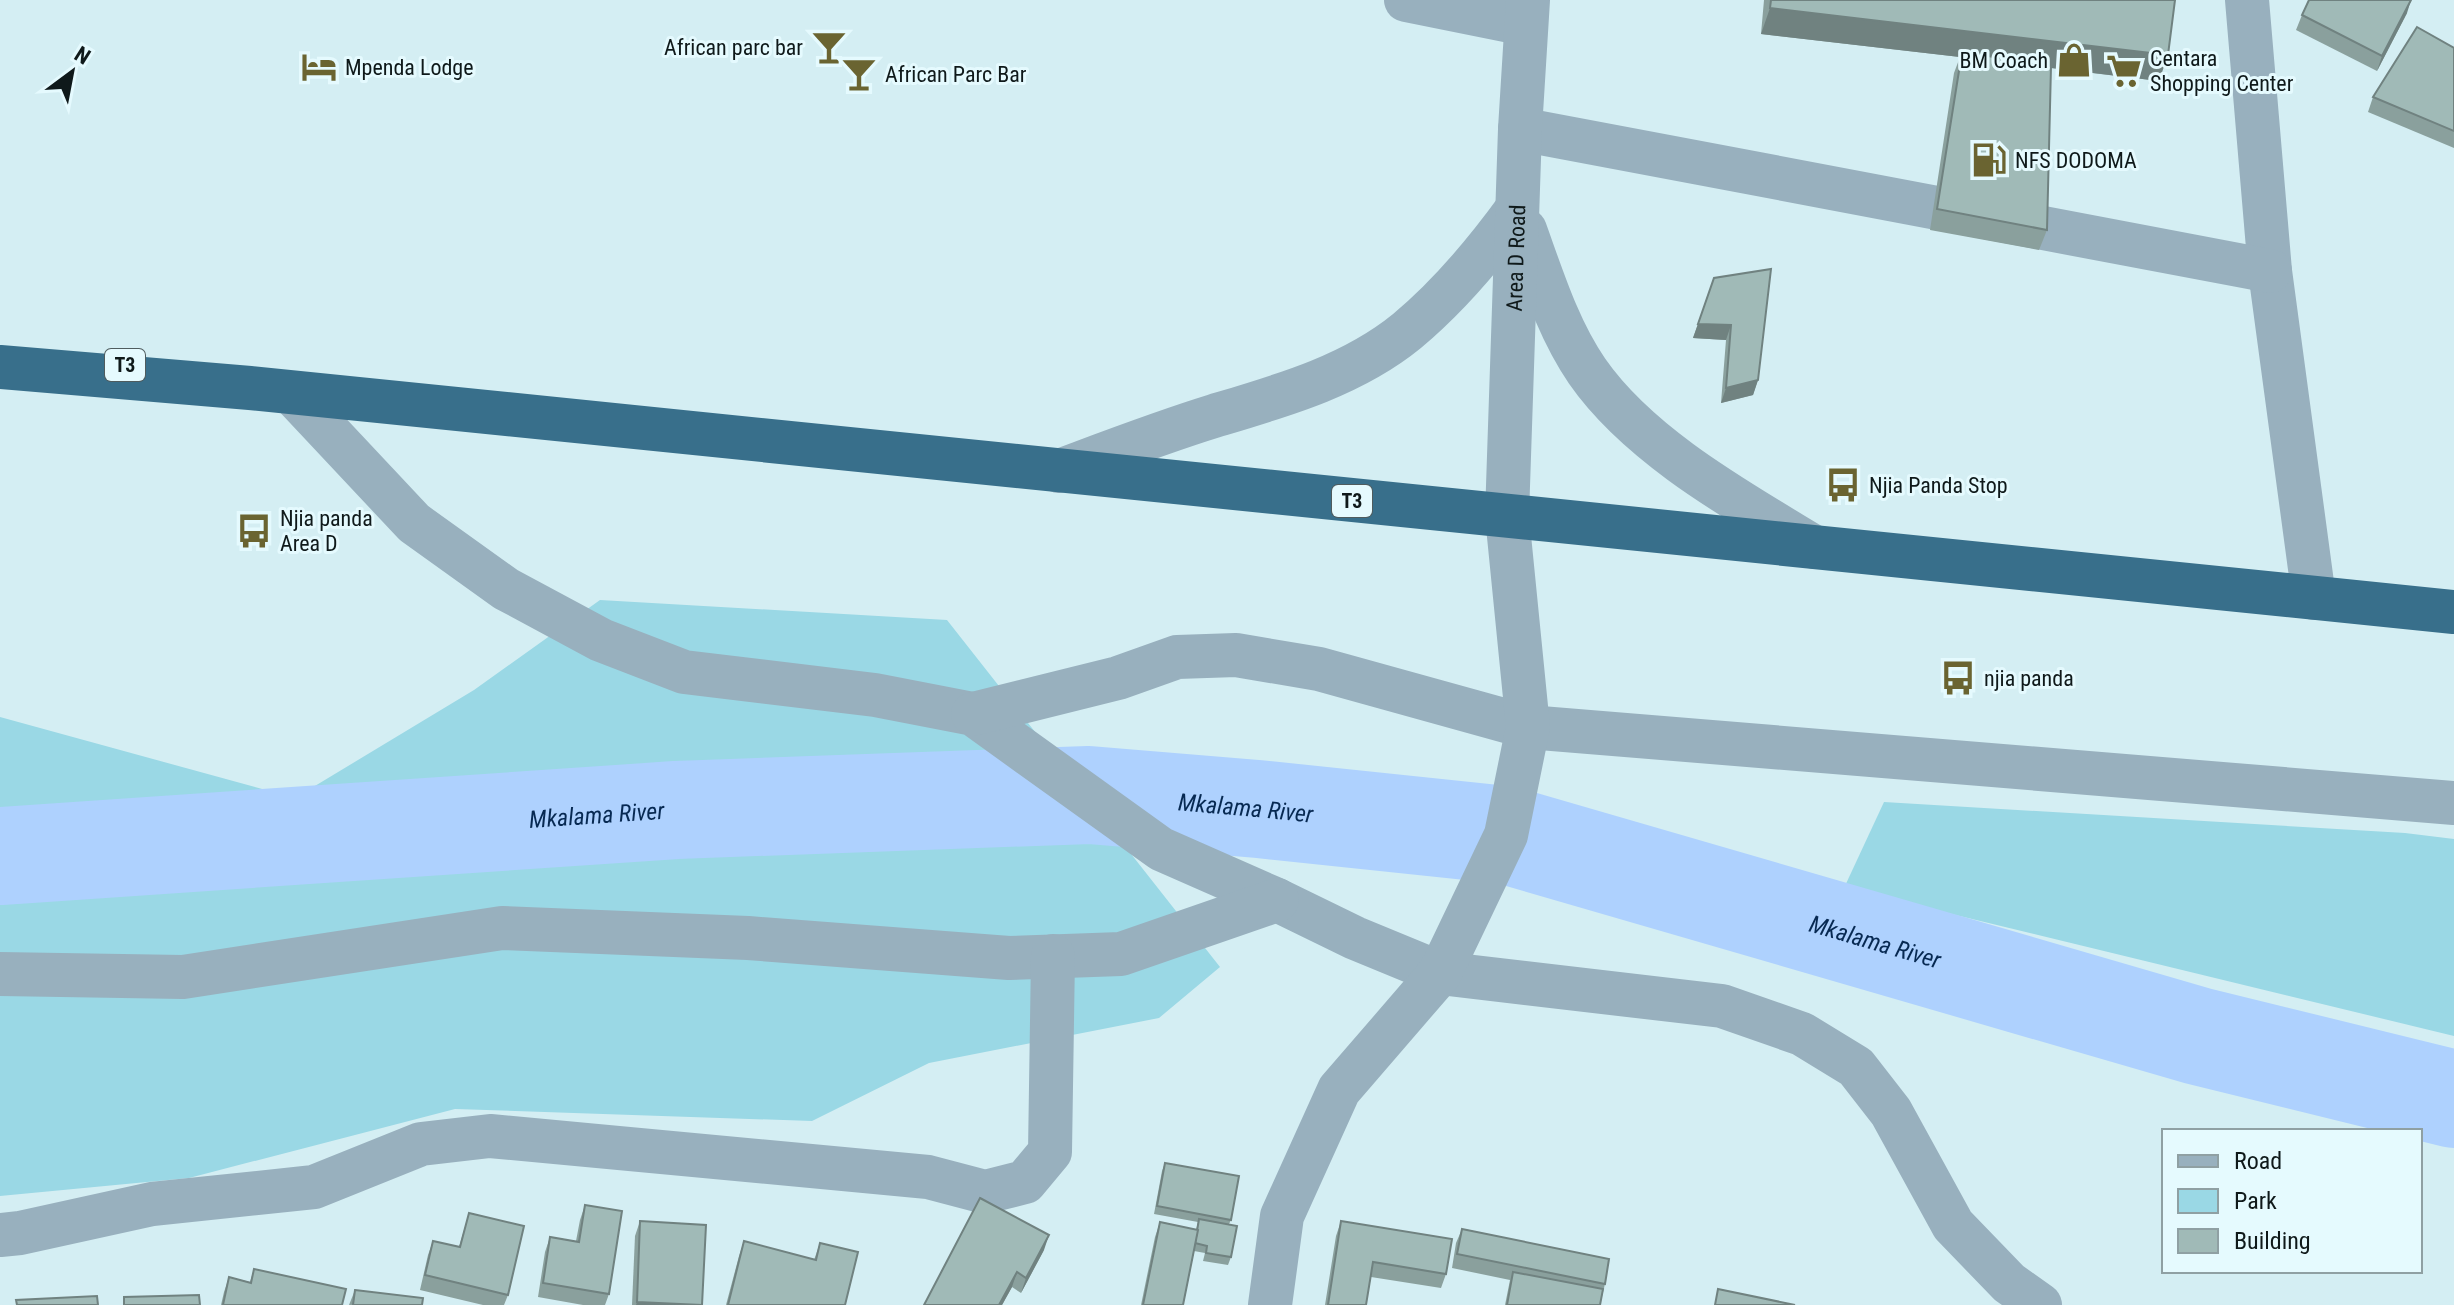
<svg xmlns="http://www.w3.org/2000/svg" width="2454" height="1305" font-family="'Roboto Condensed',sans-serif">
	<rect width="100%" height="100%" fill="#d4eef3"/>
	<g fill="#9ad8e5">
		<polygon points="600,600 947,620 1220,967 1159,1018 929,1063 812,1121 455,1109 189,1178 0,1196 0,717 295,798 474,690"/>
		<polygon points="1884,802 2405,833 2454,839 2454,1036 1844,888"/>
	</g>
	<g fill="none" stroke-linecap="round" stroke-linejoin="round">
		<path stroke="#aed1fe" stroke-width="98" id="s1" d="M0 856 676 810 1089 795 1258 809 1506 835 2198 1036 2454 1099"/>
		<g stroke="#98b0be" stroke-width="44">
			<polyline points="1406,0 1525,24"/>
			<polyline points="2247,0 2270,271 2314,598"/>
			<polyline points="1520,129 2270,271"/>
			<path d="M1525 230C1542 277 1558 329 1587 371 1639 446 1738 501 1814 547"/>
			<polyline points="292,393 414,523 506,589 601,640 684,672 875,695 973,714 1161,849 1277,900 1355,938 1440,973 1722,1006 1802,1034 1856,1067 1891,1112 1953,1225 2009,1283 2040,1305"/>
			<path d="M1059 471C1110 452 1162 432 1214 416 1281 396 1352 376 1407 331 1449 296 1485 253 1517 209"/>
			<polyline points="973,714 1118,678 1177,657 1236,655 1319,669 1528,727 2454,803"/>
			<polyline points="0,974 183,977 502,928 748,938 1009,958 1121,954 1277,900"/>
			<polyline points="0,1235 20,1233 152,1204 314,1187 421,1144 490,1136 928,1177 985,1192 1025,1182 1050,1152 1053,956"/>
			<path id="s2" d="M1270 1305 1282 1216 1339 1090 1440 973 1506 835 1528 727 1507 516 1520 129 1528 0"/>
		</g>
		<polyline stroke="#386f8b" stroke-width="44" points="0,367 250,388 2454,612"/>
	</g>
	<g fill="#8aa09d">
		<polygon points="1764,0 2175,0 2159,81 2050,68 2047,230 2039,250 1930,230 1954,73 1960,57 1761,34"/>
		<polygon points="2407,13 2377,71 2296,30 2302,15"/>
		<polygon points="2454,48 2454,148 2368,112 2373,97"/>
		<polygon points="1714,278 1758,380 1753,395 1721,403 1726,340 1693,338"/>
		<polygon points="1165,1163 1231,1220 1229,1224 1231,1257 1228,1265 1203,1261 1205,1253 1194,1251 1183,1305 1141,1305 1155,1237 1160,1222 1196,1230 1198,1222 1154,1214 1162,1171"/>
		<polygon points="585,1205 609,1294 605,1305 583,1305 538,1297 545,1252 550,1237 576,1241 580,1220"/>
		<polygon points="469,1213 508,1295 504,1305 483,1305 420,1290 428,1255 433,1241 459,1247"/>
		<polygon points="640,1221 702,1305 632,1305 635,1236"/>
		<polygon points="1341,1221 1446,1274 1441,1288 1371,1277 1366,1305 1325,1305 1336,1236"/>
		<polygon points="1462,1229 1605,1284 1600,1305 1505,1305 1510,1280 1452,1268 1456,1243"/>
		<polygon points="744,1241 814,1260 820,1243 845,1305 726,1305 739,1256"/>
		<polygon points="1044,1250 1021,1293 1012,1287 1002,1305 924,1305"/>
		<polygon points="254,1269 342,1305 221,1305 224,1292 229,1277 250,1282"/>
		<polygon points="355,1290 422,1305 349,1305"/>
	</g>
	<g fill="#708280">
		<polygon points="2411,0 2407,13 2377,71 2382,56"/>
		<polygon points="1770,8 2168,55 2159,81 1961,57 1962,52 1960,57 1761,34"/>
		<polygon points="1698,324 1731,325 1726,340 1693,338"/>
		<polygon points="1758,380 1753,395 1721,403 1726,388"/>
		<polygon points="1049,1235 1044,1250 1021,1293 1026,1278"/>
		<polygon points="1017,1272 1012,1287 1002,1305 999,1305"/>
		<polygon points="637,1302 702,1305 636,1305"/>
	</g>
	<g fill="#a0bab7" stroke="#708280" stroke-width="2">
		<polygon points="1771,0 2175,0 2168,55 1770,8"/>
		<polygon points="2309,0 2411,0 2382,56 2302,15"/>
		<polygon points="2417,27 2454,48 2454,131 2373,97"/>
		<polygon points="1962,52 2051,66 2047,230 1937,209"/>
		<polygon points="1771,269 1758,380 1726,388 1731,325 1698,324 1714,278"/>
		<polygon points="1165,1163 1239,1176 1231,1220 1157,1206"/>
		<polygon points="980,1198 1049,1235 1026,1278 1017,1272 999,1305 924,1305"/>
		<polygon points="585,1205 622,1211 609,1294 543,1283 550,1237 579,1242"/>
		<polygon points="469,1213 524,1226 508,1295 425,1275 433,1241 460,1247"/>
		<polygon points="1199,1219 1237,1226 1231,1257 1206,1253 1207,1246 1195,1243"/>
		<polygon points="640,1221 706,1225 702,1305 637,1302"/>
		<polygon points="1341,1221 1452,1239 1446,1274 1373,1262 1366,1305 1328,1305"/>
		<polygon points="1160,1222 1198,1230 1183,1305 1143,1305"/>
		<polygon points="1462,1229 1609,1259 1605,1284 1457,1254"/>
		<polygon points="744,1241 816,1260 820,1243 858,1252 845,1305 728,1305"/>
		<polygon points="254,1269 346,1289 342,1305 223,1305 229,1277 251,1283"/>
		<polygon points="1513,1272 1603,1289 1600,1305 1507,1305"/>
		<polygon points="1718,1289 1795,1305 1715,1305"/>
		<polygon points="355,1290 423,1298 422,1305 353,1305"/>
		<polygon points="199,1295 200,1305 124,1305 124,1297"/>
		<polygon points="97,1296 98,1305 17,1305 16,1300"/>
	</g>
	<defs>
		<g id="bar-bare" transform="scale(2.76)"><path d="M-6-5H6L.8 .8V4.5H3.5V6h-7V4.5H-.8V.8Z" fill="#6a6431" stroke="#e5fafe" stroke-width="2.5" paint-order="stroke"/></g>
		<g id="shop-bare" transform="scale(2.76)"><path d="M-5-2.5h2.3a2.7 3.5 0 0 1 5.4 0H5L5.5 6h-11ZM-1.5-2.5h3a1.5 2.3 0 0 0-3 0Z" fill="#6a6431" stroke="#e5fafe" stroke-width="2.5" paint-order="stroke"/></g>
		<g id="hotel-bare" transform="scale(2.76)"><path d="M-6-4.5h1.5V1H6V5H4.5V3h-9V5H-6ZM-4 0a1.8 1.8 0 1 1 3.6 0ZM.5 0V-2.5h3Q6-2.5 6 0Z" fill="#6a6431" stroke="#e5fafe" stroke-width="2.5" paint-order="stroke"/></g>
		<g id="supermarket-bare" transform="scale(2.76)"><path d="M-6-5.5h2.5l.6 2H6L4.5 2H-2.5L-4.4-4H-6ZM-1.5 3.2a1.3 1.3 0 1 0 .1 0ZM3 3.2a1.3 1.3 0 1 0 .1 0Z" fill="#6a6431" stroke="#e5fafe" stroke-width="2.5" paint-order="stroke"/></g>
		<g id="fuel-bare" transform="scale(2.76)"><path d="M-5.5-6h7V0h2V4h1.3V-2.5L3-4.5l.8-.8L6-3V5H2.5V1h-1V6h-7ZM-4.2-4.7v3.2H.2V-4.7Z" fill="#6a6431" stroke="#e5fafe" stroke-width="2.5" paint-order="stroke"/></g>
		<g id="bus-bare" transform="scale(2.76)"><path d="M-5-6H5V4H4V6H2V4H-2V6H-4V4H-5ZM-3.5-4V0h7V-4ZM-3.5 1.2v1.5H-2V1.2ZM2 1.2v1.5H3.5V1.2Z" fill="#6a6431" stroke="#e5fafe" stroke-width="2.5" paint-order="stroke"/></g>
	</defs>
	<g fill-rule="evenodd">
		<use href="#bar-bare" x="829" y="47"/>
		<use href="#shop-bare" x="2074" y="60"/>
		<use href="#hotel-bare" x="319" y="67"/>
		<use href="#supermarket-bare" x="2124" y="71"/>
		<use href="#bar-bare" x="859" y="74"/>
		<use href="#fuel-bare" x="1989" y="160"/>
		<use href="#bus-bare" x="1843" y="485"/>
		<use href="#bus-bare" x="254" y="531"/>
		<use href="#bus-bare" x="1958" y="678"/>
	</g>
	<g text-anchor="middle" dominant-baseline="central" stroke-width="6" stroke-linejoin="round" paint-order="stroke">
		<g fill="#e5fafe" stroke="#4f5c5e" stroke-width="2">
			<rect x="105" y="349" width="40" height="32" rx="6"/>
			<rect x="1332" y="485" width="40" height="32" rx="6"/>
		</g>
		<g font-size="20" font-weight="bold" fill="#0f191a">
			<text x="125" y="365">T3</text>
			<text x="1352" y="501">T3</text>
		</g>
		<g font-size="22" fill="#0f191a" stroke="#e5fafe" text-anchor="start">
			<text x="803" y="47" text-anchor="end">African parc bar</text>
			<text x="2150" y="58">Centara<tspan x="2150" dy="25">Shopping Center</tspan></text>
			<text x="2048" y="60" text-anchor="end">BM Coach</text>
			<text x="345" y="67">Mpenda Lodge</text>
			<text x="885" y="74">African Parc Bar</text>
			<text x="2015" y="160">NFS DODOMA</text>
			<text x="1869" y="485">Njia Panda Stop</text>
			<text x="280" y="518">Njia panda<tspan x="280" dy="25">Area D</tspan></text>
			<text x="1984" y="678">njia panda</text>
		</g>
		<g font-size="22" fill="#0f191a" stroke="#e5fafe">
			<text stroke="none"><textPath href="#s2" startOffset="1116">Area D Road</textPath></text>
		</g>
		<g font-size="24" font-style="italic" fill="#072952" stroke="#e5fafe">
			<text stroke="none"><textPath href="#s1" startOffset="1248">Mkalama River</textPath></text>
			<text stroke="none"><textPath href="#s1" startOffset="598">Mkalama River</textPath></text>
			<text stroke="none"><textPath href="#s1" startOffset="1894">Mkalama River</textPath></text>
		</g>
	</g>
	<rect x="2162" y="1129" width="260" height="144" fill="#e5fafe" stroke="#8fa0a3" stroke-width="2"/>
	<rect x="2178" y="1155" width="40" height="12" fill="#98b0be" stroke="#8fa0a3" stroke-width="2"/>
	<text x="2234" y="1169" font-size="24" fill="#0f191a">Road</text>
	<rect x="2178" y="1189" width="40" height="24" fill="#9ad8e5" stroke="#8fa0a3" stroke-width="2"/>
	<text x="2234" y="1209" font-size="24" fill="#0f191a">Park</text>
	<rect x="2178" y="1229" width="40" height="24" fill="#a0bab7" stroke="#8fa0a3" stroke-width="2"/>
	<text x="2234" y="1249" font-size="24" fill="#0f191a">Building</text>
	<g transform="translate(72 72) rotate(32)" stroke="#e5fafe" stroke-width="6" paint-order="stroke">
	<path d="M0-6L14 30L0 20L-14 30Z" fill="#0f191a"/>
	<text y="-12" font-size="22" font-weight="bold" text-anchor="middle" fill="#0f191a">N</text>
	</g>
</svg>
